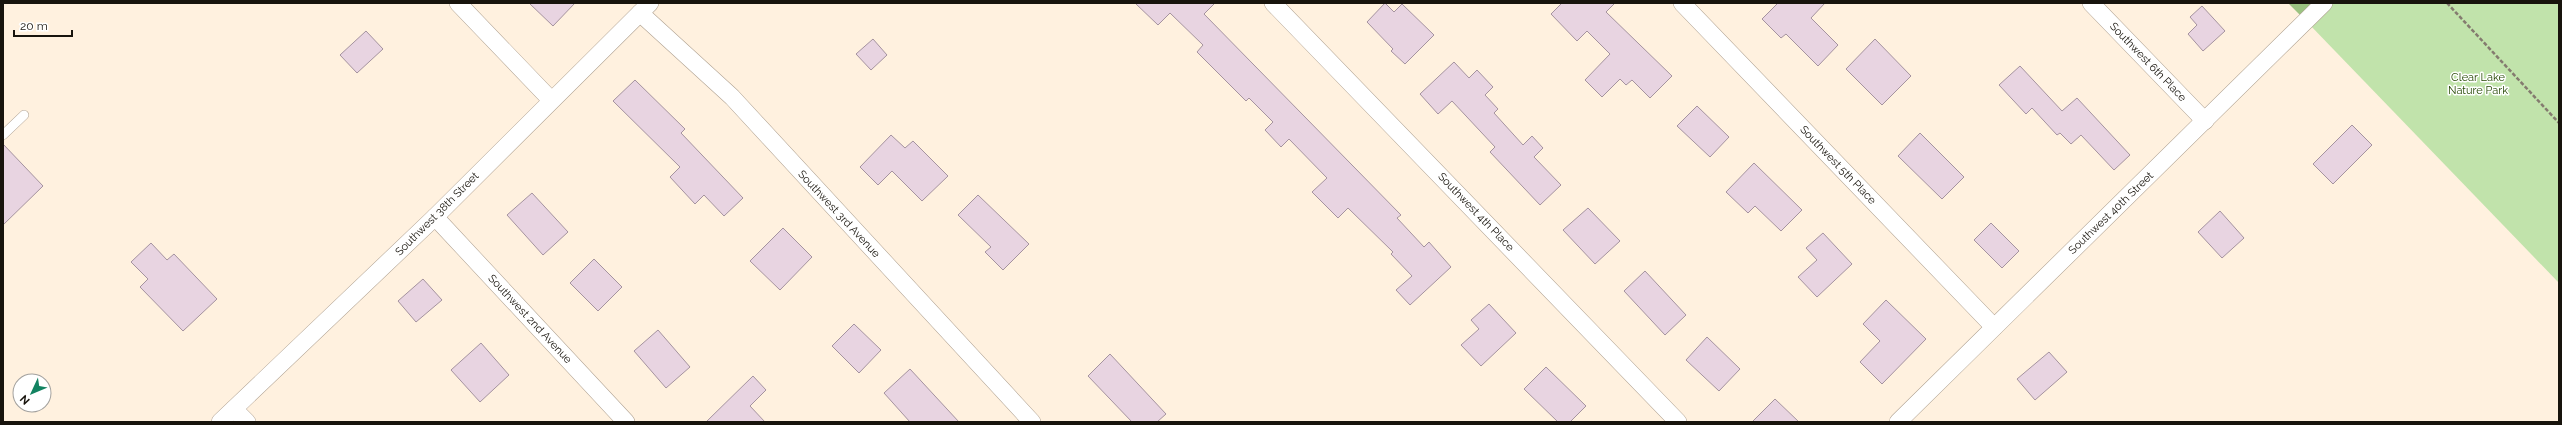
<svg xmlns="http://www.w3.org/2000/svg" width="2562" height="425" font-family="Raleway,sans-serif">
	<rect width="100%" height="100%" fill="#fff1df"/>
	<polygon fill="#c1e3ab" points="2327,3 2559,3 2559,283 2308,23"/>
	<polygon fill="#9bc381" points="2288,3 2327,3 2308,23"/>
	<g fill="#e8d4e1" stroke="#a5939f">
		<polygon points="529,3 575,3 553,26"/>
		<polygon points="1135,3 1215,3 1204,14 1401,215 1397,218 1424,247 1429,242 1451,267 1410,305 1396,290 1412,276 1391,254 1393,252 1348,208 1338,218 1312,192 1327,178 1289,139 1281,147 1265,130 1273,122 1249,98 1246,101 1197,52 1203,45 1170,13 1158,25"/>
		<polygon points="1385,3 1394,12 1402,4 1434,35 1405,64 1391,51 1393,49 1367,22"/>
		<polygon points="1562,3 1615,3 1606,12 1672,76 1650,98 1632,80 1626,85 1620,79 1602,97 1585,80 1610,54 1587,31 1577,41 1551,14"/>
		<polygon points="1778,3 1825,3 1811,18 1838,45 1818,66 1786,34 1781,38 1762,19"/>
		<polygon points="2202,6 2225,31 2203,51 2188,34 2197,25 2190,17"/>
		<polygon points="366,31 383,49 357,73 340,55"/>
		<polygon points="873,39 887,55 871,70 856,54"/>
		<polygon points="1875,39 1911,76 1882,105 1846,69"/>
		<polygon points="1454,62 1469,78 1477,70 1493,87 1485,95 1498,109 1494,113 1523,145 1532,136 1543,148 1534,157 1561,185 1540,205 1490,152 1495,147 1452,101 1438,114 1420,94"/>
		<polygon points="2020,66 2062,111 2077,98 2130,155 2114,170 2081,135 2071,144 2060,133 2057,135 2032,108 2026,114 1999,85"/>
		<polygon points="635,80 685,129 681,133 743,198 724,216 704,195 695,204 670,177 680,167 613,101"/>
		<polygon points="1697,106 1729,137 1710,157 1677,126"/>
		<polygon points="2352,125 2372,145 2333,184 2313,164"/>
		<polygon points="1920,133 1964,177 1942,199 1898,156"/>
		<polygon points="891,135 905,148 913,141 948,176 922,201 892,171 878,185 860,167"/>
		<polygon points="3,144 43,186 3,225"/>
		<polygon points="1754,163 1802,210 1781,231 1755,206 1748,213 1726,192"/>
		<polygon points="532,193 568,232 543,255 507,215"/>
		<polygon points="978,195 1029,244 1003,270 985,252 991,247 958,215"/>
		<polygon points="1588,208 1620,241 1595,264 1563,230"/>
		<polygon points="2220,211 2244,238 2222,258 2198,232"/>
		<polygon points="1991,223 2019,251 2002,268 1974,240"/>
		<polygon points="783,228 812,257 780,290 750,261"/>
		<polygon points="1823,233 1852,264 1817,297 1798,277 1817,260 1806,248"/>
		<polygon points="151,243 167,260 174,254 217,299 183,331 140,287 148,279 131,262"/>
		<polygon points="594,259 622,287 598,311 570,283"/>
		<polygon points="1645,271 1686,315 1665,335 1624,291"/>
		<polygon points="423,279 442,300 416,322 398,301"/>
		<polygon points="1886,300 1926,339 1882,384 1860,362 1880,341 1863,324"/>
		<polygon points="1489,304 1516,333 1481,366 1461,345 1479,329 1471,320"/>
		<polygon points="854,324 881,350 859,373 832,346"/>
		<polygon points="658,330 690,367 666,388 634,351"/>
		<polygon points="1707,337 1740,369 1719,391 1686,360"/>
		<polygon points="481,343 509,375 480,402 451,370"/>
		<polygon points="2049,352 2067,372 2035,400 2017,379"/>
		<polygon points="1110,354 1166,414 1157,422 1132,422 1088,376"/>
		<polygon points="1546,367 1586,406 1570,422 1558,422 1524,389"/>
		<polygon points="910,369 959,422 910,422 884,393"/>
		<polygon points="753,376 766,390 750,406 765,422 706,422"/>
		<polygon points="1775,399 1799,422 1752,422"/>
	</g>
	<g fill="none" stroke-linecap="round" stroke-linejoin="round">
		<g stroke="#afa191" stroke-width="10">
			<polyline id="lane" points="3,135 24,115"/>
		</g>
		<g stroke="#afa191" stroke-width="18">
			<g id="street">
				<polyline points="458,3 551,100"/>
				<polyline points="1273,3 1678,422"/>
				<polyline points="1682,3 1994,327"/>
				<polyline points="2091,3 2205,121"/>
				<polyline points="640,13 732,97 1032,422"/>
				<polyline points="435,217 626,422"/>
				<polyline points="234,409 247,422"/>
				<polyline points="220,422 435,217 650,3"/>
				<polyline points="1898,422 2324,3"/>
			</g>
		</g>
		<polyline stroke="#847b6f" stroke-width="2.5" stroke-dasharray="4 2" stroke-linecap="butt" points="2447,3 2559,123"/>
		<use href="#lane" stroke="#fff" stroke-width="9"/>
		<use href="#street" stroke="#fff" stroke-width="17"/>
	</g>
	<g text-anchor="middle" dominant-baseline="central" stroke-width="3" stroke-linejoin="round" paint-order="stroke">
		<g font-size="11" fill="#18140d" stroke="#fff">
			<text transform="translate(2148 62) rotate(46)">Southwest 6th Place</text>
			<text transform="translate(1838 165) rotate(46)">Southwest 5th Place</text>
			<text transform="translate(1476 212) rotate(46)">Southwest 4th Place</text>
			<text transform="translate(2111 213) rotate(-44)">Southwest 40th Street</text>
			<text transform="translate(437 214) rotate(-45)">Southwest 38th Street</text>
			<text transform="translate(839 214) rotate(47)">Southwest 3rd Avenue</text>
			<text transform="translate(530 319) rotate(47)">Southwest 2nd Avenue</text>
		</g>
		<g font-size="11" fill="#234600" stroke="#fff">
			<text x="2478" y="77">Clear Lake<tspan x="2478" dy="13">Nature Park</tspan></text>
		</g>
	</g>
	<rect width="2562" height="425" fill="none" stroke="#18140d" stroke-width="8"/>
	<g transform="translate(32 393) rotate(226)"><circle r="19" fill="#ffffff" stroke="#a3a19e"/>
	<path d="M0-3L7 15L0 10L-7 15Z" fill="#128361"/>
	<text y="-6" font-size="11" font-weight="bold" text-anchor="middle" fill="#18140d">N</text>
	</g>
	<path d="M14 30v6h58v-6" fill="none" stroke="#18140d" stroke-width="2"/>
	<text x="20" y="30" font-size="12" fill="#18140d" stroke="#ffffff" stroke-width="3" paint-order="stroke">20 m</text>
</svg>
